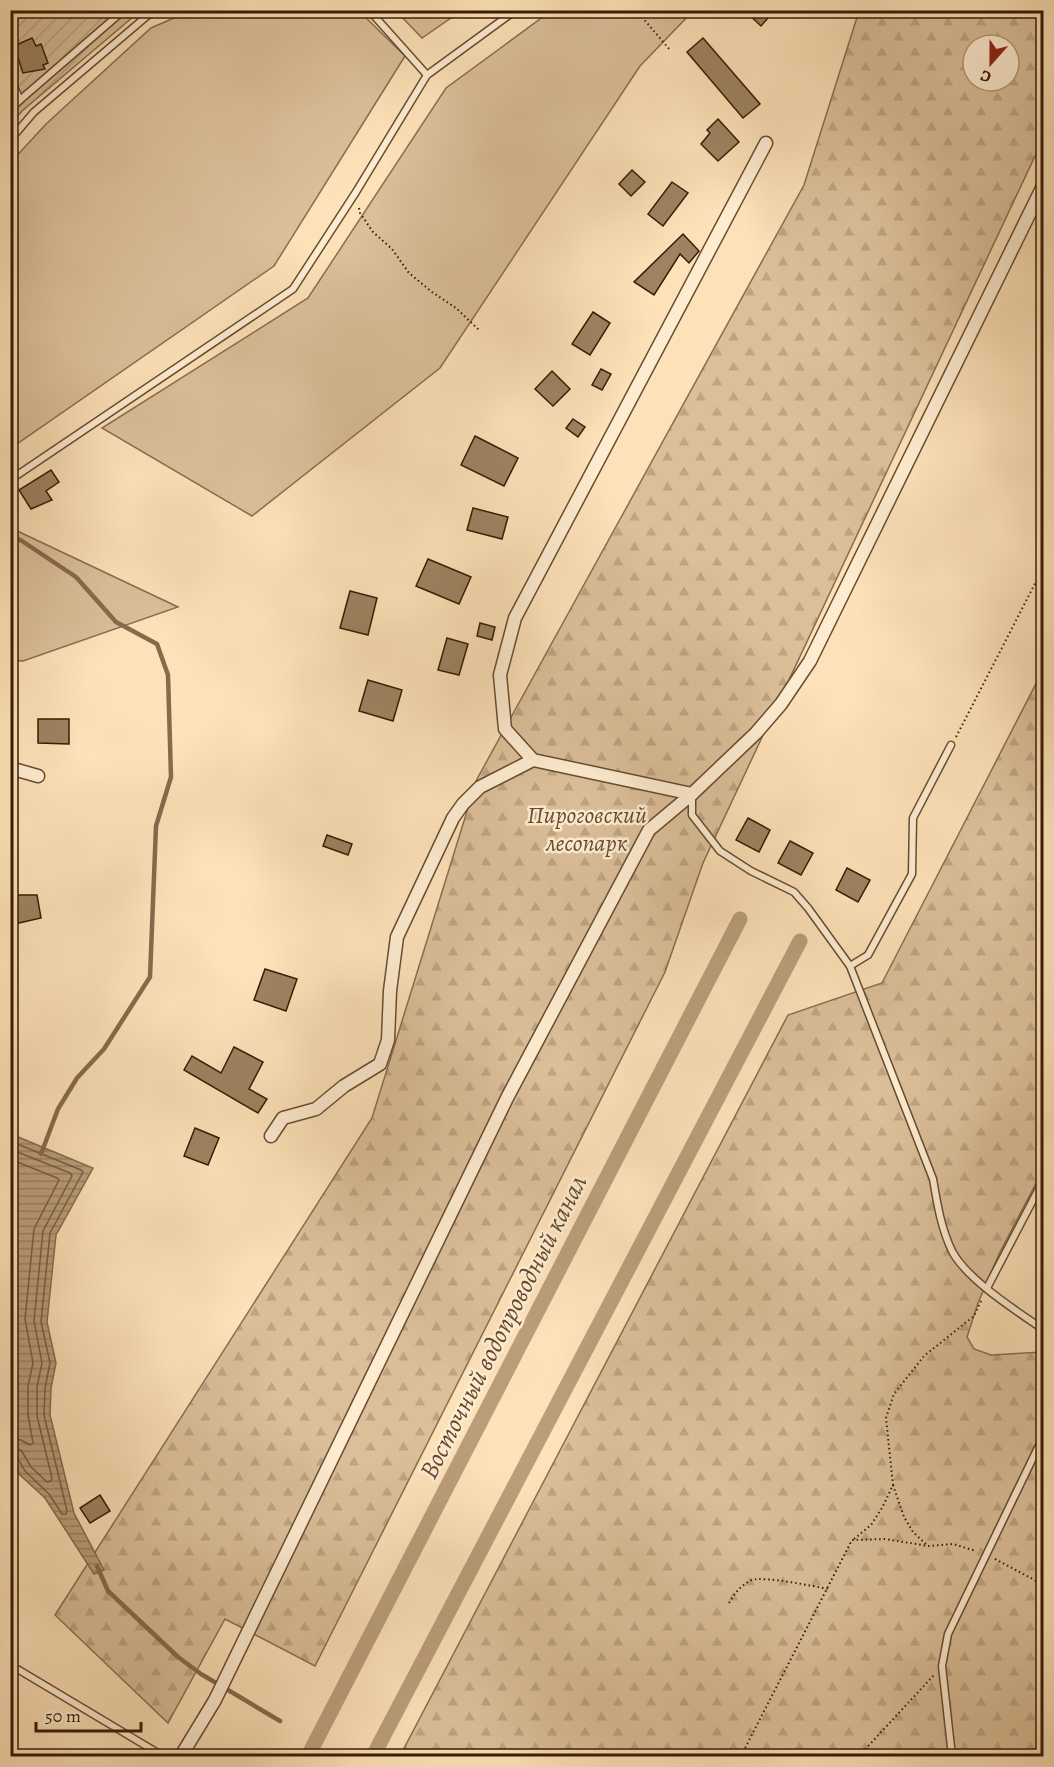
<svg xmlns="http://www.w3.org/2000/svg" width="1054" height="1767" font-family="Alegreya,serif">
	<defs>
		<pattern id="forest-firs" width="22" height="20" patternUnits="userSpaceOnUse" patternTransform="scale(1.5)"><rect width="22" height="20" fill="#dbbf99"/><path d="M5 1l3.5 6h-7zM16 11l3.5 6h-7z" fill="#bda482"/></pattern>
		<pattern id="garden-furrows" width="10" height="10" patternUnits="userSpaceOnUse" patternTransform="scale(1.5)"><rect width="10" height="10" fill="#dbbf99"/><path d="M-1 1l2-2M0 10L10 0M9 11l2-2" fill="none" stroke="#bda482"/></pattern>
		<pattern id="water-rules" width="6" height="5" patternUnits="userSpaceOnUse" patternTransform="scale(1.5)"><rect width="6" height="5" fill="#ba9e7a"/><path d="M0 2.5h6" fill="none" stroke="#988062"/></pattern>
	</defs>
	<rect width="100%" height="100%" fill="#fde1b8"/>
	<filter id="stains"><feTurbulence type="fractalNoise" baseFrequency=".00333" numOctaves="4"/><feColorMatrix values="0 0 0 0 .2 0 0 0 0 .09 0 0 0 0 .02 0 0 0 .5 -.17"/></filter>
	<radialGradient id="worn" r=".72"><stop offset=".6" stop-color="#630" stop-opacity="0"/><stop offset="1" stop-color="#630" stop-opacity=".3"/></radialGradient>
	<g fill="#dbbf99" stroke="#896d4e" stroke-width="1.5">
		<polygon points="190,11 359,11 405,56 274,266 11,448 11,162 46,124 151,28"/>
		<polygon points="396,11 461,11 422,38"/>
		<polygon points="551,11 693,11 640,66 440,368 252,516 102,428 308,298 446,88"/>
		<polygon points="11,528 178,607 23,661 11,660"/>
	</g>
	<g fill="url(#forest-firs)" stroke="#896d4e" stroke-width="1.5" fill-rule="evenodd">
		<path d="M859 11H1043V139L703 863 665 972 315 1666 225 1619 168 1723 55 1615 372 1118 477 779 804 185ZM973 45H1009V81H973Z"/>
		<polygon points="1043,670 1043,1170 999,1254 978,1303 967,1337 974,1349 991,1355 1043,1352 1043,1756 400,1756 788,1015 882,983"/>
	</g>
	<polygon fill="url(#garden-furrows)" stroke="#896d4e" stroke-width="1.5" points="11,11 140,11 22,111 11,124"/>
	<polygon fill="url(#water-rules)" stroke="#866a4a" stroke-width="1.5" points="11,1134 93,1168 56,1235 47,1322 56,1363 51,1388 50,1415 74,1513 104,1570 94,1574 45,1498 20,1475 11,1455"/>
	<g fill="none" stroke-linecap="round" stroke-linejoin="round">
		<g stroke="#785c3e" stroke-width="1.5">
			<polyline points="10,1141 81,1170 83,1172 50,1233 41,1322 50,1363 45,1388 44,1415 67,1511 66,1514 62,1514 49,1494 25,1471 17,1457 10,1455"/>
			<polyline points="10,1149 70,1173 72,1176 43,1231 34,1321 42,1363 37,1387 37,1416 52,1478 51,1481 47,1482 31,1467 21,1450 10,1447"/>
			<polyline points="10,1159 57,1178 59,1180 34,1229 25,1319 33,1363 28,1386 28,1415 33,1443 30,1445 21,1440 10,1438"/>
		</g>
		<g stroke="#866a4a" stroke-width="4.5">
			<polyline points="10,535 22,541 76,577 116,622 157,644 168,675 171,777 156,826 150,977 104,1049 77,1078 58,1109 41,1154"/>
			<polyline points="97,1566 108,1591 178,1657 201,1674 280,1721"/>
		</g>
		<g stroke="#ba9e7a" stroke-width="15">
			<polyline points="308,1756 740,919"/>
			<polyline points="373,1756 800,941"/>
		</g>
	</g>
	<g fill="#9e8261" stroke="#371b03" stroke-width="1.5">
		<polygon points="744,10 775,10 761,26"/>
		<polygon points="32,38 36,46 41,44 48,63 43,65 45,69 23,73 14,46"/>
		<polygon points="703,38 760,104 743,118 687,52"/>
		<polygon points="718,119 739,142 718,161 701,144 710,133 707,130"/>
		<polygon points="632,170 645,182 631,196 619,184"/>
		<polygon points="672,182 688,193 663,226 648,214"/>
		<polygon points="683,234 699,251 689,263 680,254 654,295 634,282"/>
		<polygon points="593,312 610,323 590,355 572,344"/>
		<polygon points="601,369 611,374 602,390 592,385"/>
		<polygon points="552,371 570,389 553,406 535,389"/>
		<polygon points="573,419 585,427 578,437 566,428"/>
		<polygon points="475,436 518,458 504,486 461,465"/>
		<polygon points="51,470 59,482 46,491 52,500 31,509 19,490"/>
		<polygon points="473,508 508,517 502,539 467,530"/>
		<polygon points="428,559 471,577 459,604 416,586"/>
		<polygon points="350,591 377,598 368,635 340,628"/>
		<polygon points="480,623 495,627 492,640 477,636"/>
		<polygon points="447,638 468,644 459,675 438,670"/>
		<polygon points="368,680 402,690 393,721 359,711"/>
		<polygon points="38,719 69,719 69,744 38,743"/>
		<polygon points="748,818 770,830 759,852 736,840"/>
		<polygon points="327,835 352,844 348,855 323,846"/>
		<polygon points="790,841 813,853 801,875 778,863"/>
		<polygon points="847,868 870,880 858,902 836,890"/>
		<polygon points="10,895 37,895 41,918 19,923 10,931"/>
		<polygon points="265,969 297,979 286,1011 254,1000"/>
		<polygon points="234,1047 263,1062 249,1089 267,1099 258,1113 184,1070 192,1056 221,1073"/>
		<polygon points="195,1128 219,1138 208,1165 184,1156"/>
		<polygon points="100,1495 110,1511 90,1523 80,1508"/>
	</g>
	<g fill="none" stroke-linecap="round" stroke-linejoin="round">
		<g stroke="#684c30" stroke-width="9">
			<g id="service">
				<polyline points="369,10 427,75"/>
				<polyline points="10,78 20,100 10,110"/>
				<polyline points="20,100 124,10"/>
				<polyline points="10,140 34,112 147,16 158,10"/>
				<polyline points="10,480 293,289 356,192 427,75 516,10"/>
				<path d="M692 795V815L720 851 751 871 794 892 808 908 850 966 933 1179C937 1203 941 1228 952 1251 967 1280 1017 1311 1044 1330"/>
				<polyline points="850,966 868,955 912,874 913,818 951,745"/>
				<polyline points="987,1288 1044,1179"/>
				<polyline points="10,1668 19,1670 163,1756"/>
				<polyline points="952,1756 942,1666 948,1634 1044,1435"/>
			</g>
		</g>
		<g stroke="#684c30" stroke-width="15">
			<g id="minor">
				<polyline points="10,768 38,776"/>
				<polyline points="692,794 533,760 505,729 500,675 515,618 766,143"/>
				<polyline points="271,1136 283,1118 316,1109 344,1086 380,1064 388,1040 390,991 397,937 453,818 463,804 480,787 533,760"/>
				<polyline points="181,1756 215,1700 507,1098 649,830 692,794 756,733 781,704 810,661 1044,184"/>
			</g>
		</g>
		<g stroke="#371b03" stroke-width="2" stroke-dasharray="1.5 3" stroke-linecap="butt">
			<polyline points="636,10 670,50"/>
			<polyline points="359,208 360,213 373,232 392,249 409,273 432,292 456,308 479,330"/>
			<polyline points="956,737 1044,566"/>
			<polyline points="893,1485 904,1517 913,1532 928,1546"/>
			<polyline points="854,1539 871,1525 882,1508 893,1485 886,1418 894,1394 924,1356 974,1316 982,1299"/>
			<polyline points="995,1559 1044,1585"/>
			<path d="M729 1603C735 1593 741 1585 752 1580 764 1576 813 1586 828 1589"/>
			<polyline points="741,1756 852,1540 885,1539 928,1546 953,1544 976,1551"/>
			<polyline points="859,1756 934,1675"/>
		</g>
		<use href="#service" stroke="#feecd1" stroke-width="6"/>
		<use href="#minor" stroke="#feecd1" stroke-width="12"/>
	</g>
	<g text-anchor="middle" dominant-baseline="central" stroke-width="5" stroke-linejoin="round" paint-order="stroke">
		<g font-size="24" font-style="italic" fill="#684c30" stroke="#feecd1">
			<text x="587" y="815">Пироговский<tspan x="587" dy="28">лесопарк</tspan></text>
		</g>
		<g font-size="26" font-style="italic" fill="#65492d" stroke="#feecd1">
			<text transform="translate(503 1327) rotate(-63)">Восточный водопроводный канал</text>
		</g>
	</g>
	<rect width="1054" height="1767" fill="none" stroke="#fde1b8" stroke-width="36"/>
	<rect x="12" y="12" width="1030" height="1743" fill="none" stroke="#371b03" stroke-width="3"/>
	<rect x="18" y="18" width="1018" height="1731" fill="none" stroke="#371b03" stroke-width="1.5"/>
	<g transform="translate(991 63) rotate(201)"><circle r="28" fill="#feecd1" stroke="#ae987f" stroke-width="1.5"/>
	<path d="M0-4.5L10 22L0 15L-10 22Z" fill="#8f2418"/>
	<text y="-9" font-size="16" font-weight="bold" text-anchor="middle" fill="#371b03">С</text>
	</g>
	<path d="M36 1722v9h105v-9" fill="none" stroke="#371b03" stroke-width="3"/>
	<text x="45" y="1722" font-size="18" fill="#371b03" stroke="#feecd1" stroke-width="4.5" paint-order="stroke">50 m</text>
	<rect width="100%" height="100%" filter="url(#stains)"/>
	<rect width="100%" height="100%" fill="url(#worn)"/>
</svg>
